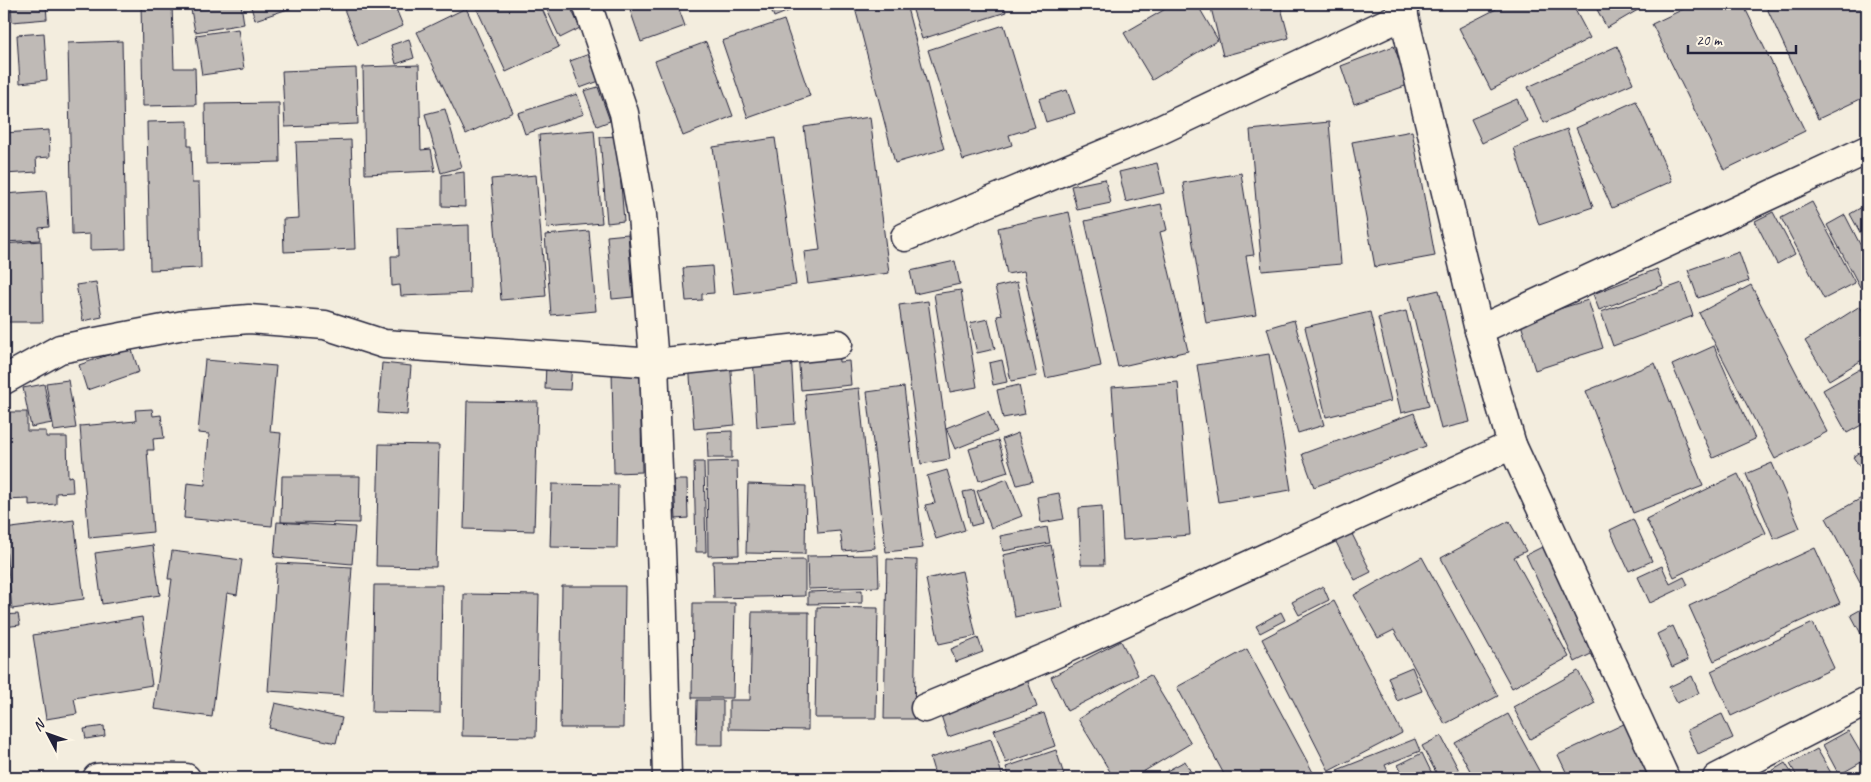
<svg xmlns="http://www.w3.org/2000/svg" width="1871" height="782" font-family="Caveat,sans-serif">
	<rect width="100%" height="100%" fill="#f3edde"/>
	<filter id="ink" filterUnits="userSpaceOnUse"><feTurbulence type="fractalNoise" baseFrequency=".02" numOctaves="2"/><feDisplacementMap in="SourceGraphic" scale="10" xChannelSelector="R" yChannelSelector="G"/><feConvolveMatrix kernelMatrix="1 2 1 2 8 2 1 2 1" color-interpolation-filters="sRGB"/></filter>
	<g filter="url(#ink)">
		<g fill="#bfbab6" stroke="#22223b">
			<polygon points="11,4 46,4 47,19 12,22"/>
			<polygon points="141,4 172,4 174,68 195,68 196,105 143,106"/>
			<polygon points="190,4 241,4 244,24 195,32"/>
			<polygon points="250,4 303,4 255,20"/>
			<polygon points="342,4 394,4 403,26 358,45"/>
			<polygon points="478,4 540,4 559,47 506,72 475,5"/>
			<polygon points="559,4 569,4 580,28 560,38 547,10"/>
			<polygon points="628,4 677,4 685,26 641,42"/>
			<polygon points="769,4 806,4 774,17"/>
			<polygon points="854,4 906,4 944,149 895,163"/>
			<polygon points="911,4 1003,4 1006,12 922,39"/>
			<polygon points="1174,4 1197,4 1218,40 1152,80 1124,33"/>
			<polygon points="1210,4 1280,4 1289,38 1223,56"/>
			<polygon points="1506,4 1572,4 1590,38 1491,90 1459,28"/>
			<polygon points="1594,4 1648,4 1607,28"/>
			<polygon points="1694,4 1743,4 1805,131 1724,170 1652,24"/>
			<polygon points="1765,4 1867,4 1867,96 1818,119"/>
			<polygon points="466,8 513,112 466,134 417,32"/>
			<polygon points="784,20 810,96 748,118 722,41"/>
			<polygon points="1004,25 1035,127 1009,135 1012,145 963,160 928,50"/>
			<polygon points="238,29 244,69 202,75 196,35"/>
			<polygon points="44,33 47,80 20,83 17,35"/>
			<polygon points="409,39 414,58 396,64 391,45"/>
			<polygon points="122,41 126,249 90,250 90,234 72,235 68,43"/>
			<polygon points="706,42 733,116 683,136 655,61"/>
			<polygon points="1394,46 1408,85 1354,104 1341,66"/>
			<polygon points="1617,46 1633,83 1544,123 1528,87"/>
			<polygon points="592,53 602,80 580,88 570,61"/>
			<polygon points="419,65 421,150 431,149 435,171 365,174 363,67"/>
			<polygon points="356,68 358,124 285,127 282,71"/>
			<polygon points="598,87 610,121 597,126 584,91"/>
			<polygon points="1067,90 1075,113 1046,122 1039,99"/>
			<polygon points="577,94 584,114 525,134 518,113"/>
			<polygon points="1517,99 1527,121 1482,143 1471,119"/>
			<polygon points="1636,101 1672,181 1612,208 1576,128"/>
			<polygon points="279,103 280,162 206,164 205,104"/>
			<polygon points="445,109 462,167 441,173 425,114"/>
			<polygon points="870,117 889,273 808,284 804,252 820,250 804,127"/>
			<polygon points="188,121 188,146 191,146 192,183 199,183 201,268 150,270 147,122"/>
			<polygon points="1329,122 1341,264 1262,271 1250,130"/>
			<polygon points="1567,129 1593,207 1539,225 1514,148"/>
			<polygon points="49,130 50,157 36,158 37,172 4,174 4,133"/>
			<polygon points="594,130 602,223 547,228 539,135"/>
			<polygon points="1412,131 1435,256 1375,267 1352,142"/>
			<polygon points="617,136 624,221 607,223 600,137"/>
			<polygon points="775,138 796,285 734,294 713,147"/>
			<polygon points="351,140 355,249 284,252 283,219 299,218 296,142"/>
			<polygon points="1157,163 1164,193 1126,202 1119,172"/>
			<polygon points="464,172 465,207 442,206 442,175"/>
			<polygon points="1241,173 1254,255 1246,256 1256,315 1206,323 1183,183"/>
			<polygon points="536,175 546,296 501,300 491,179"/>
			<polygon points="1105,179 1111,203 1077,210 1071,186"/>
			<polygon points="46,191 49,227 39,228 40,240 4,242 4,194"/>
			<polygon points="1812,202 1855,283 1824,299 1781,218"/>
			<polygon points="1161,204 1167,230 1160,232 1188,351 1118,367 1085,221"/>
			<polygon points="1867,204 1867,245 1850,214"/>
			<polygon points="1069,212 1101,366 1046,378 1024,271 1007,274 998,228"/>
			<polygon points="1773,212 1795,254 1777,264 1755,221"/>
			<polygon points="1845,215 1867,258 1867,282 1860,287 1827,225"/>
			<polygon points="469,225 470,293 401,296 400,285 392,286 391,256 399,256 398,228"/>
			<polygon points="589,231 596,311 551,315 545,235"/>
			<polygon points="628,234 633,297 612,299 607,236"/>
			<polygon points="41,241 43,322 4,322 4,244"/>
			<polygon points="1739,252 1749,281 1698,298 1688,270"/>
			<polygon points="955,261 960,284 915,294 910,271"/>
			<polygon points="712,266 714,293 702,294 702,300 686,301 683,268"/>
			<polygon points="1657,269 1663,285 1599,310 1593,294"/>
			<polygon points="96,282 102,317 83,321 76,285"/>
			<polygon points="1017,282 1037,376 1011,381 997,316 1002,315 995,287"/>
			<polygon points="1682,283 1693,316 1613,346 1601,312"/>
			<polygon points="1751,285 1827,432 1775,459 1699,313"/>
			<polygon points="961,290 977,387 950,392 934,294"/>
			<polygon points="1439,290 1470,422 1441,429 1409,297"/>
			<polygon points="1588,300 1603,348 1535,370 1520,321"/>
			<polygon points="928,301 950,459 921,464 899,305"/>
			<polygon points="1860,306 1867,318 1867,357 1829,380 1805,341"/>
			<polygon points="1406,311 1429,406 1401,413 1378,318"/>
			<polygon points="1370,312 1391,401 1326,417 1305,327"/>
			<polygon points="988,319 995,349 977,353 970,323"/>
			<polygon points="1294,320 1324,425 1298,433 1267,328"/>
			<polygon points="1714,346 1755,439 1713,458 1672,365"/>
			<polygon points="131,347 139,372 87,390 79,365"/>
			<polygon points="838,349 839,362 849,361 851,385 801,390 798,354"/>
			<polygon points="791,353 795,424 757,427 753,355"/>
			<polygon points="1269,354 1291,490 1218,502 1197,365"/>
			<polygon points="730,359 735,425 694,429 689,363"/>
			<polygon points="205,360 276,366 270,432 281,433 272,526 184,518 187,483 205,485 209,434 198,433"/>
			<polygon points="1002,360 1007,382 993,385 989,363"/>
			<polygon points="382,363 411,366 407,415 378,413"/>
			<polygon points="1655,363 1703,486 1633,513 1586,391"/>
			<polygon points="546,364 572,364 570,390 545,389"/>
			<polygon points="1867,365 1867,422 1847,433 1823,390"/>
			<polygon points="612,370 640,370 642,472 614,473"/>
			<polygon points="68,380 76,428 54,431 46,383"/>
			<polygon points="1178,382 1190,535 1123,540 1112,387"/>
			<polygon points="44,384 52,423 31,427 23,388"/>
			<polygon points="1019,385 1025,414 1003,418 997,390"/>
			<polygon points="904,387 923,548 886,552 867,392"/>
			<polygon points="859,388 875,548 843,551 840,531 818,533 805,394"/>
			<polygon points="467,401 538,402 534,531 464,529"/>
			<polygon points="152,409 153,416 161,415 164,438 153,439 154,450 147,450 153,532 89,538 80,426 136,421 135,410"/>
			<polygon points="988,411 997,432 955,449 946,428"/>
			<polygon points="4,412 27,412 27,431 46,431 46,437 67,437 68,477 72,476 73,492 56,493 56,504 29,506 29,499 4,500"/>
			<polygon points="1414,413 1426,446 1314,487 1302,454"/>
			<polygon points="732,431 732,458 708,458 707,432"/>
			<polygon points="1018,433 1033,481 1017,485 1002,439"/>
			<polygon points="998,440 1008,472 979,481 969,449"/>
			<polygon points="379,444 439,445 436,567 376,566"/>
			<polygon points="1867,448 1867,477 1853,457"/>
			<polygon points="737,461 739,555 708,556 707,462"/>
			<polygon points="694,462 704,462 706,552 696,552"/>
			<polygon points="1772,463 1800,528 1774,539 1746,474"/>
			<polygon points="947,470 965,530 936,539 925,505 935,503 927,476"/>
			<polygon points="1738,474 1766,533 1674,577 1646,519"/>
			<polygon points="282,476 360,476 359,523 281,522"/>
			<polygon points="1007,479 1022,516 991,528 977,491"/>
			<polygon points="674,480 687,480 688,518 676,519"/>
			<polygon points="552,484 618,485 617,548 550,547"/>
			<polygon points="748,484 806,486 805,554 746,553"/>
			<polygon points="974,490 982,523 971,526 963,492"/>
			<polygon points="1059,493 1064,519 1041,523 1037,497"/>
			<polygon points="1867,495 1867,595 1826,518"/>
			<polygon points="1102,506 1104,565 1081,565 1079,508"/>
			<polygon points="1633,519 1652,561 1629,571 1610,530"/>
			<polygon points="74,520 84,599 12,609 4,529"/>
			<polygon points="1509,521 1526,551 1514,557 1569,657 1512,688 1441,558"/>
			<polygon points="277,522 355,527 352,564 274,557"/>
			<polygon points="1047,527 1050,543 1003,551 1000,536"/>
			<polygon points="1351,532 1371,572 1355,580 1335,540"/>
			<polygon points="153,545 160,595 102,604 95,553"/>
			<polygon points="1051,545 1063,607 1015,617 1003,555"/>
			<polygon points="1546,545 1595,652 1575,662 1526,555"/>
			<polygon points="1815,548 1840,603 1714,661 1689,606"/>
			<polygon points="172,551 242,560 237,595 227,593 212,717 154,709 172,579 168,579"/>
			<polygon points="878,555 879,587 808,589 807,556"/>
			<polygon points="1422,557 1498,696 1445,724 1394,630 1378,638 1354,595"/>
			<polygon points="887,559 917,560 914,719 884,719"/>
			<polygon points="805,560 805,596 714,598 713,561"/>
			<polygon points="277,563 352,567 343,696 268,691"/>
			<polygon points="1662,566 1670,584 1684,577 1688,585 1650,603 1638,577"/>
			<polygon points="962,571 976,636 939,644 926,579"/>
			<polygon points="374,585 442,585 440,713 372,712"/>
			<polygon points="562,586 625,586 623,728 560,728"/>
			<polygon points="1323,586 1329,600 1299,615 1292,602"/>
			<polygon points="862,590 862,603 808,604 808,592"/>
			<polygon points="464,594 539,595 536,737 462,736"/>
			<polygon points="1334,601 1402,733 1329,771 1262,639"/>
			<polygon points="693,603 735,603 733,698 692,698"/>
			<polygon points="1867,606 1867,645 1851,615"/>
			<polygon points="817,607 878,608 876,718 815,718"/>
			<polygon points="752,612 809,612 808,730 729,729 729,700 750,700"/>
			<polygon points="1281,612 1285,620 1260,633 1256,626"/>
			<polygon points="18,614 20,625 4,627 4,615"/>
			<polygon points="142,617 152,685 74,698 77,714 46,719 33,635"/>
			<polygon points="1813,623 1834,668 1731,716 1711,671"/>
			<polygon points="1673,626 1688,660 1672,667 1657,634"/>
			<polygon points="978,638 983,652 956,662 951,649"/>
			<polygon points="1121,641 1138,675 1067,711 1051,677"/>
			<polygon points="1247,649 1316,778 1226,778 1177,687"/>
			<polygon points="1412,667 1422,691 1397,701 1388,677"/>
			<polygon points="1578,671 1595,703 1530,739 1513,707"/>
			<polygon points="1150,675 1191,743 1133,778 1114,778 1078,719"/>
			<polygon points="1692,676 1699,693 1677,703 1669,687"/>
			<polygon points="1027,679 1037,707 948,737 939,709"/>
			<polygon points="697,700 723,700 723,745 696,745"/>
			<polygon points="275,703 342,718 336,743 269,728"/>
			<polygon points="1044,713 1055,746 1006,763 994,730"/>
			<polygon points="1508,714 1543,778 1474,778 1455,743"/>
			<polygon points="1722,714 1733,738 1698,754 1687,730"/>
			<polygon points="1628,722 1655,778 1569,778 1558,755"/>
			<polygon points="104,726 105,736 86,739 84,729"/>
			<polygon points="1848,731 1865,760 1839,775 1823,745"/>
			<polygon points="1441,736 1463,778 1439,778 1422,746"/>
			<polygon points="991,739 1003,778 936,778 930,758"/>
			<polygon points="1415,739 1420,751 1385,765 1391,778 1341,778 1337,770"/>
			<polygon points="1817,749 1834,778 1798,778 1790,764"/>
			<polygon points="1056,750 1064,775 1056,778 1010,778 1006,767"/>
			<polygon points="1422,753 1434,778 1404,778 1398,765"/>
			<polygon points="1185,761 1194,778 1154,778"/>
			<polygon points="1785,763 1795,778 1760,778"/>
			<polygon points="886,773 907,774 907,778 886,778"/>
		</g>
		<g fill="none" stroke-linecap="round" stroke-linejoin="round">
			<g stroke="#22223b" stroke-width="31">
				<g id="minor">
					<polyline points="587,4 624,113 642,215 654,363 662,577 667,778"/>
					<polyline points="1401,4 1479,330 1512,445 1665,778"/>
					<polyline points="905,237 1156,132 1404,15"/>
					<polyline points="1479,330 1867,150"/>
					<polyline points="4,380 60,349 189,324 249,319 325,325 384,344 654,363 838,344"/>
					<polyline points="925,708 1050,656 1512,445"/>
					<polyline points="97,778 110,777 186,778"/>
					<polyline points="1717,778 1867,701"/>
				</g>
			</g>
			<use href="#minor" stroke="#fcf5e5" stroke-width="28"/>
		</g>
	</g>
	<rect width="1871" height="782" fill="none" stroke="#fcf5e5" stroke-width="20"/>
	<rect x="10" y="10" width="1851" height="762" fill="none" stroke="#22223b" stroke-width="2" filter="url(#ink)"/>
	<g transform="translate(48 734) rotate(311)" stroke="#fcf5e5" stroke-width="4" paint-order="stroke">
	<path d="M0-4L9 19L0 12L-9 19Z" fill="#22223b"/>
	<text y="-8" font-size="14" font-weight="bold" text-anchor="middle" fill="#22223b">N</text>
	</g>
	<path d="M1688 45v8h108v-8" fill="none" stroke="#22223b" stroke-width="2.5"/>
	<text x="1696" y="45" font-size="15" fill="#22223b" stroke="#fcf5e5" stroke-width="4" paint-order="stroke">20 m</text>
</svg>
